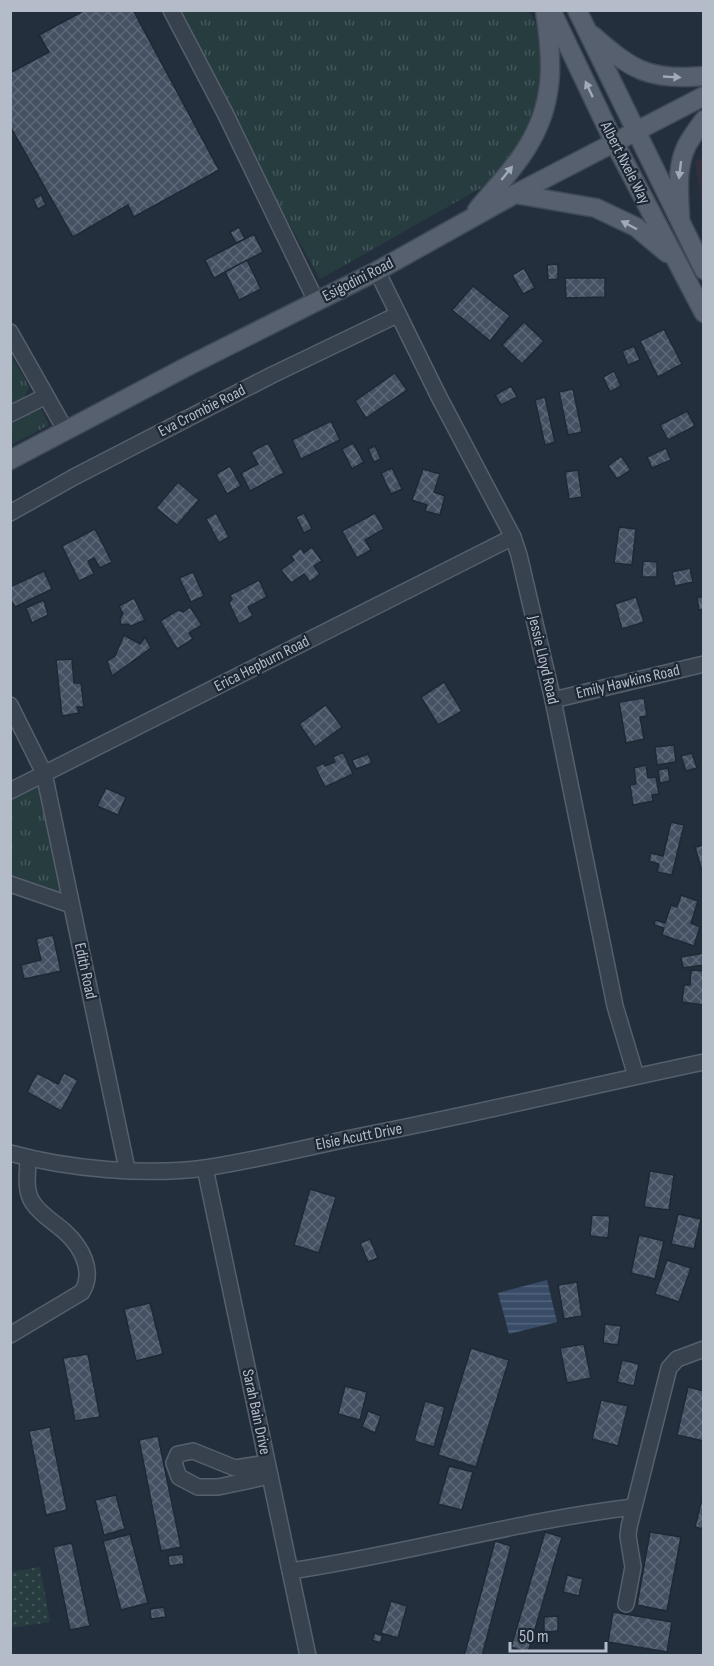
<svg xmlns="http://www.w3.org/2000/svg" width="714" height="1666" font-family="'Sofia Sans Condensed',sans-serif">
	<defs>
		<pattern id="grass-tufts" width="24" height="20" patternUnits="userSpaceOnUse" patternTransform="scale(1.5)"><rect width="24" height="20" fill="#263c3f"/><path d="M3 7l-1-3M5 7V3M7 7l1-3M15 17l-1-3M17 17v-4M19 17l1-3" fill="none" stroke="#435659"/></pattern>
		<pattern id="park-dots" width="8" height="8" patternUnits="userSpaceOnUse" patternTransform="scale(1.5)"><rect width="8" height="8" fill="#263c3f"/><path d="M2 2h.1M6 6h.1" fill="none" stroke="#435659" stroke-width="1.8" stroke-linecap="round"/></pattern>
		<pattern id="water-rules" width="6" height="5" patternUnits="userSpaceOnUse" patternTransform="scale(1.5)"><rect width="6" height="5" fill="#394c67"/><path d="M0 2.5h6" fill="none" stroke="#53647b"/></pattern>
		<pattern id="building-cross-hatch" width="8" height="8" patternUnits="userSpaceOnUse" patternTransform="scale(1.5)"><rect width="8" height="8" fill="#455162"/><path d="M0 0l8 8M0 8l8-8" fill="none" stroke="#5d6877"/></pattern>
	</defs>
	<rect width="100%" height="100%" fill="#242f3e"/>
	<polygon fill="#32303f" points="703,157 703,213 695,162"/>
	<g fill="url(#grass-tufts)">
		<polygon points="171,11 529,11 539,30 544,70 535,111 519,146 488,184 320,279"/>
		<polygon points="10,353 29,387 22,402 10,408"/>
		<polygon points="40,407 49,425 11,445 11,422"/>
		<polygon points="40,779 66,899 11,880 11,795"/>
	</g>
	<polygon fill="url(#park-dots)" points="40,1567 50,1622 11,1628 11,1572"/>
	<polygon fill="url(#water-rules)" points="547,1280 557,1322 509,1334 498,1293"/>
	<g fill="url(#building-cross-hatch)" stroke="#1f2835" stroke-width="1.5">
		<polygon points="85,10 133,10 219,170 134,217 128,205 73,237 10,126 10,73 49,52 39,35"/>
		<polygon points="41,195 46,205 38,209 33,199"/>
		<polygon points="239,227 245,239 236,243 230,232"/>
		<polygon points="254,234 263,252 214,278 205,260"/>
		<polygon points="247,260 261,289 239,300 225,272"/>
		<polygon points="558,264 558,279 548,280 547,265"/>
		<polygon points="524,268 535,288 523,294 512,275"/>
		<polygon points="565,278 605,278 605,297 566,298"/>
		<polygon points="473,286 510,316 490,341 452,310"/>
		<polygon points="524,322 544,341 522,364 502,345"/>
		<polygon points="664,329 682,364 658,377 640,341"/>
		<polygon points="634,346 640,360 628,365 622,351"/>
		<polygon points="614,371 621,386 610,392 603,377"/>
		<polygon points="395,373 407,390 366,418 355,401"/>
		<polygon points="511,386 517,397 501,405 495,395"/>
		<polygon points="573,389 582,432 568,435 559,392"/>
		<polygon points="545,397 555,442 545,445 535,400"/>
		<polygon points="687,411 695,426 668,440 660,425"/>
		<polygon points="331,421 340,440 301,459 292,440"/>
		<polygon points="268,443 284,473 250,491 241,473 258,464 251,452"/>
		<polygon points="353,443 364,462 352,469 342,449"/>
		<polygon points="375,446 381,459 374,462 368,449"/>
		<polygon points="666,448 671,460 652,468 647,457"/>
		<polygon points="621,456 631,470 617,479 608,466"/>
		<polygon points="230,466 241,486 227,494 216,474"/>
		<polygon points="392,468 402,489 391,494 381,473"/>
		<polygon points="423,469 440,474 434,492 445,496 440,515 425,511 427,505 412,500"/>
		<polygon points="578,470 582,497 569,499 565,472"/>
		<polygon points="178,482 199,500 177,525 156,508"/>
		<polygon points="216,513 229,537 219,543 206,519"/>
		<polygon points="304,513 312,529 304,533 296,517"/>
		<polygon points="375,513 384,529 365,540 371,550 357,558 342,531"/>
		<polygon points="619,527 636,529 632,565 614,563"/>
		<polygon points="95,529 112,562 100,568 94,558 88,561 94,574 79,581 62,546"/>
		<polygon points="312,547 322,561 314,566 320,574 310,582 304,574 291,583 281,570 294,560 291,556 301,548 304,553"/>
		<polygon points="643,561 657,562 657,577 642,577"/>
		<polygon points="690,568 693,582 675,586 672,572"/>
		<polygon points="44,571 52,589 15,607 10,598 10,587"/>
		<polygon points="193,572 204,596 191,602 179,578"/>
		<polygon points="259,580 267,597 248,607 253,616 239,624 229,603 232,599 230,595"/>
		<polygon points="704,596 704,609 699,610 697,598"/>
		<polygon points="636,597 644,622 622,629 615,604"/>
		<polygon points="134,598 145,620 131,626 128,624 121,625 120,619 123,614 119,606"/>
		<polygon points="44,600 48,615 32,623 26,608"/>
		<polygon points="190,607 202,625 189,633 193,639 177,649 160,621 178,610 183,612"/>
		<polygon points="124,635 140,644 145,637 151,648 112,676 107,661 115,656"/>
		<polygon points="72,659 74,683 81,683 84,707 77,707 79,713 62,716 56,660"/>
		<polygon points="444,682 462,711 438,725 421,697"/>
		<polygon points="644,698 647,716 640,717 644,739 626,743 619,702"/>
		<polygon points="326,705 342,727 315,747 299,724"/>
		<polygon points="674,745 676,762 657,765 655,747"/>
		<polygon points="343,752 353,774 325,787 315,767 324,763 325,766 335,762 333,757"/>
		<polygon points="692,753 697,768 686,771 681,756"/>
		<polygon points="368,754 372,763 356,769 352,760"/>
		<polygon points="646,765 648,778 656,777 659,794 652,795 653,801 633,805 630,785 636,784 634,768"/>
		<polygon points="668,768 670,781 660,783 658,770"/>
		<polygon points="106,788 126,797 118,815 97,806"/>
		<polygon points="671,822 684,825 672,875 657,872 659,864 649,861 651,853 663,856"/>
		<polygon points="704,845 704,879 695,847"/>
		<polygon points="681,895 698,901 691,923 700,927 694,946 662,935 664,928 654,925 655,920 665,923 671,905 677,907"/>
		<polygon points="53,935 61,971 24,979 21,965 41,960 36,939"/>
		<polygon points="704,953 704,965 683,968 681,957"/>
		<polygon points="691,970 704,971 704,1005 682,1002 684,985 690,985"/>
		<polygon points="37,1073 58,1084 64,1073 78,1080 61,1111 27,1092"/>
		<polygon points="650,1171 674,1175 669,1210 644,1207"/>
		<polygon points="310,1189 336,1197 319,1253 294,1245"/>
		<polygon points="678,1214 701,1219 694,1249 671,1244"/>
		<polygon points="592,1215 610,1216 608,1238 590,1236"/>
		<polygon points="639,1235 664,1241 655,1279 631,1273"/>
		<polygon points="370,1239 378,1258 368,1262 360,1243"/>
		<polygon points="667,1260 691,1268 679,1302 655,1294"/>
		<polygon points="577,1282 582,1316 564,1319 558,1285"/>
		<polygon points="150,1303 163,1354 136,1361 124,1309"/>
		<polygon points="605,1324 621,1326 618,1345 603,1343"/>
		<polygon points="584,1344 591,1378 567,1383 560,1348"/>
		<polygon points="471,1348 509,1360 476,1467 438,1455"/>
		<polygon points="88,1354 100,1417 75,1421 63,1358"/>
		<polygon points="622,1360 639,1364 634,1386 617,1382"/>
		<polygon points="345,1386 367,1392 360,1420 338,1414"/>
		<polygon points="688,1387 704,1391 704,1441 677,1435"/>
		<polygon points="601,1400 628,1406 618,1446 592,1439"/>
		<polygon points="425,1401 445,1407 434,1447 414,1441"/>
		<polygon points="368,1411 381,1416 375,1433 362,1427"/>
		<polygon points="50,1427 67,1510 46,1515 29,1431"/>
		<polygon points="158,1436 181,1547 161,1551 139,1440"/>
		<polygon points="449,1466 473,1472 462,1510 438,1504"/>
		<polygon points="704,1491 704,1529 695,1527"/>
		<polygon points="116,1495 125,1529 104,1535 95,1500"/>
		<polygon points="545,1532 562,1537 528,1653 511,1647"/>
		<polygon points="650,1532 681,1537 667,1611 637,1605"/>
		<polygon points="130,1534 148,1603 121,1610 103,1541"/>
		<polygon points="495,1541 511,1546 482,1656 464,1656"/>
		<polygon points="72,1543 90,1626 70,1630 53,1547"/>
		<polygon points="183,1554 184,1564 169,1566 168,1556"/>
		<polygon points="567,1575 583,1579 579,1596 563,1592"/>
		<polygon points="391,1601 407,1606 398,1638 381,1633"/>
		<polygon points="164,1607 166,1617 151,1619 150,1609"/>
		<polygon points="613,1612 672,1622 667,1652 608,1642"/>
		<polygon points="558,1616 558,1631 544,1632 544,1617"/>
		<polygon points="375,1633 383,1636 380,1643 372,1640"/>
	</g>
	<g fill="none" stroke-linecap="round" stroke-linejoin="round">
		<g stroke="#565f6c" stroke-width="18">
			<g id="minor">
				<polyline points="171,10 225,113 316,301"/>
				<polyline points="377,271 439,397 513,537 519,555 553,700 615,1006 636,1076"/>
				<polyline points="10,332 66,431"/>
				<polyline points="10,414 46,396"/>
				<polyline points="10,513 74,477 272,375 397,315"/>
				<polyline points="553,700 704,664"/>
				<polyline points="10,705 44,773 127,1169"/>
				<polyline points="10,791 513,537"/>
				<polyline points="10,884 71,905"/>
				<path d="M10 1153C68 1169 146 1176 205 1168 257 1160 309 1147 361 1136 476 1114 589 1086 704 1062"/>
				<polyline points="205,1168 308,1656"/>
				<path d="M10 1335 82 1292C95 1271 81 1246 64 1231 54 1222 41 1215 33 1203 24 1190 28 1173 28 1158"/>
				<polyline points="267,1463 235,1468 193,1451 178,1454 174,1463 179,1477 198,1487 218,1487 270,1476"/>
				<path d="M290 1571C405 1554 517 1521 633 1507"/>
				<polyline points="626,1604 633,1567 628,1536 629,1527 669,1368 677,1359 704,1349"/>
			</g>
		</g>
		<g stroke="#414a57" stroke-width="21">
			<g id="major">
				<polyline points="551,10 614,142 704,313"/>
				<polyline points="577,10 704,270"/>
				<path d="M592 35C632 70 649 81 704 76"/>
				<polyline points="515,194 596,208 636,227 667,253"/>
				<path d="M477 210C493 190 513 171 526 149 555 104 553 61 545 11"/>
				<path d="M680 217C679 192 676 167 687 145 692 136 698 128 704 120"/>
				<polyline points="10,460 190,365 377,271 515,194 704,96"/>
			</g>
		</g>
		<use href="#minor" stroke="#38414e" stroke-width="15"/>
		<use href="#major" stroke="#56606e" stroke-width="18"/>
	</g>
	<defs><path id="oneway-solid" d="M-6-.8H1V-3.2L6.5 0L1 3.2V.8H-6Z" transform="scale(1.5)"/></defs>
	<g fill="#a1aab7">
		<use href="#oneway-solid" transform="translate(672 77) rotate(3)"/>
		<use href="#oneway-solid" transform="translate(589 89) rotate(-115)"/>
		<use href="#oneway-solid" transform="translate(680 170) rotate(97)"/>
		<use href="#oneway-solid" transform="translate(507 173) rotate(-51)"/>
		<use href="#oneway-solid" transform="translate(629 225) rotate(-152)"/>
	</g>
	<g text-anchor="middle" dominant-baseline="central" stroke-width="4.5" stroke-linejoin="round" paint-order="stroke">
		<g font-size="16" fill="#b4bcc9" stroke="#1d2633">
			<text transform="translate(625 163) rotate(63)">Albert Nxele Way</text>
			<text transform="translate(358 280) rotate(-27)">Esigodini Road</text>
			<text transform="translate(202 411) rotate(-27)">Eva Crombie Road</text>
			<text transform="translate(543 660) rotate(77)">Jessie Lloyd Road</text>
			<text transform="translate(262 664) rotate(-27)">Erica Hepburn Road</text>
			<text transform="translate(628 682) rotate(-13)">Emily Hawkins Road</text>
			<text transform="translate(85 971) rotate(78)">Edith Road</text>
			<text transform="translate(359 1137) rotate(-11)">Elsie Acutt Drive</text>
			<text transform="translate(256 1412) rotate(78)">Sarah Bain Drive</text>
		</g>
	</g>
	<rect width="714" height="1666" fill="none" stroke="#b4bcc9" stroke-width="24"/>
	<path d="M510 1642v9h96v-9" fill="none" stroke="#b4bcc9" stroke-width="3"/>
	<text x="519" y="1642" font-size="18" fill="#b4bcc9" stroke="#1d2633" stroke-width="4.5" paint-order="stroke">50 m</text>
</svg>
